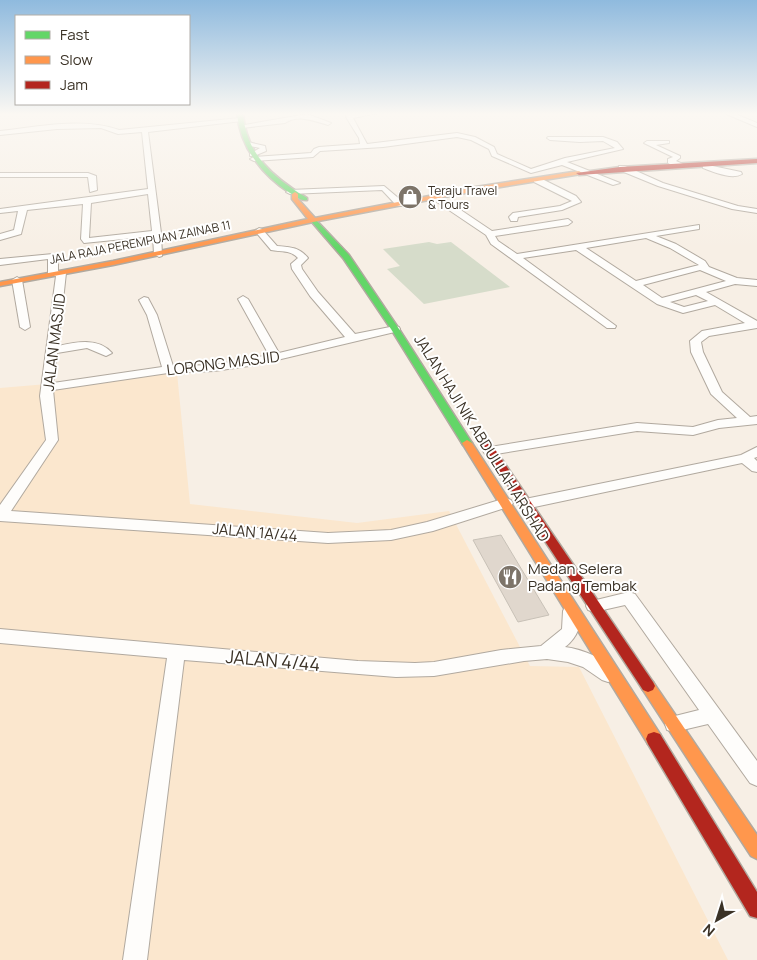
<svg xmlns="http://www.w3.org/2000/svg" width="757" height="960" font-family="Manrope,sans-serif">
	<rect width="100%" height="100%" fill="#f7efe5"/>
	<polygon fill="#fbe7ce" points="177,373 190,504 357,523 449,511 530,666 579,667 728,960 0,960 0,388"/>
	<polygon fill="#d6dcca" points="429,242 437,244 451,242 510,287 424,304 387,269 400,266 383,249"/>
	<polygon fill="#e0d7cd" stroke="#c8c1b7" points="501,535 549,615 518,622 473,540"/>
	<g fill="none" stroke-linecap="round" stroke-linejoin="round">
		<g stroke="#b1a99f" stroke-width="2">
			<g id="street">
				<polygon points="347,113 378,113 353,118 367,144 457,133 475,137 494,147 497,154 531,169 565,158 615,148 603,141 580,142 550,140 547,138 548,137 603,137 617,142 623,149 567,162 620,183 613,185 562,165 531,173 492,156 489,149 471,140 457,137 383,147 320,151 313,157 254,161 250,159 254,157 311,153 314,149 319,147 360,144 359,138 346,117"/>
				<polygon points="724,113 733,113 757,123 757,127"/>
				<path d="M307 114 331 123 328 125C313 121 299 114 285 123L242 128 239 126Z"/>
				<path d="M240 118 242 119V121L148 132 161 233 162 256 159 257 154 254 153 236 84 243 81 239 83 204 27 210 21 234 0 240V234L14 230 18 211 0 213V209L148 189 142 132 118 134 101 128 57 129 0 135V131C38 127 83 117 119 130ZM148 194 152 231 89 238 91 203Z"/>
				<polygon points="669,141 669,143 656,145 680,156 680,158 676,161 683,164 683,168 677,168 668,163 668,159 673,157 644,143 647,141"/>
				<polygon points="248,142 265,146 266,151 254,156 250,156 250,154 260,148 246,145 246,143"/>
				<path d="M703 164 741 172 742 174C732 180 714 172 703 168Z"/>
				<polygon points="619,166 625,166 663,183 738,206 757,209 757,213 732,209 658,186 619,170"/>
				<polygon points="0,173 88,173 96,176 97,190 90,192 88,177 0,177"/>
				<polygon points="534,178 540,178 576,196 581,202 562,210 518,217 517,221 511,221 509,217 513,213 560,206 572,201 534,182"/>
				<polygon points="384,186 403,202 403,206 397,206 382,190 290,194 286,192 290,190"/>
				<path d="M434 196H440L492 231 568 219 572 222 568 225 495 236 498 241 517 254 699 225V229L656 236 676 244 705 261 709 267 737 278 757 280V286L735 284 706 292 757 321V328L709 336 701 342 703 352 722 392 750 417 757 416V424L719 428 693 435 637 431 490 455 485 454 483 451 485 448 490 447 637 423 693 427 718 420 737 418 711 394 691 352 690 341 702 331 745 323 715 305 683 313 657 304 576 250 523 258 616 326 615 328H607L491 244 486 235 434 200ZM646 238 670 248 699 265 636 281 586 248ZM700 270 726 281 662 298 643 285ZM696 295 708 301 684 307 670 302Z"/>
				<path d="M259 228 262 229 277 246C290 247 299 247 308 258L301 265 302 269 318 292 355 334 395 326 399 327 400 329 399 331 256 365 214 371 168 373 53 390 58 440 11 511 328 533 391 530 427 522 506 498 511 500 513 503 511 506 433 531 391 540 328 543 0 521V505L46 440 40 396 56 276H50L48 274V259L0 265V259L53 254 58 260V271H64L66 273 58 346C76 342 98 337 112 353L106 356 87 348 57 353 53 383 162 367 147 315 139 300 144 297 148 298 157 315 173 366 214 365 269 355 238 299 243 296 248 299 279 353 345 337 310 296 292 269 291 264 298 258C291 250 281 252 271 250L255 231Z"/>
				<polygon points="17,277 22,280 30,327 25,330 20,327 12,280"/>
				<polygon points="757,447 757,457 754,458 757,461 757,472 752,471 742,463 525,509 520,507 518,504 520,501 525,499 741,455"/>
				<polygon points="629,592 635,594 757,761 757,786 750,783 708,724 674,732 667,730 665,724 667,718 699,710 625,605 594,612 588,610 586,606 588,602"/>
				<path d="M571 605 577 607C585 621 577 638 565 647 581 649 609 659 617 675L614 680 608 682 602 680 583 667 568 662 547 659 524 661 434 676 396 677 184 660 147 960H123L167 658 0 643V629L358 661 415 663 434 662 501 650 541 646 562 629 563 611 565 607Z"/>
			</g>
		</g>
		<g stroke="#b1a99f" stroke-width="3">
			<g id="fast">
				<path d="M237 113H243C246 155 274 178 307 198V200C301 201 295 196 290 193 262 175 240 147 237 113Z"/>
				<polygon points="311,219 315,219 349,255 399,329 472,443 471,445 463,445 391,329 343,258 311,221"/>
			</g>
		</g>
		<g stroke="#b1a99f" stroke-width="3">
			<g id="slow">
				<polygon points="579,171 582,173 581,174 476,191 313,222 113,265 0,286 0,282 113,261 308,219 292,199 292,194 295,192 298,194 298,199 315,218 476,187"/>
				<polygon points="467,440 472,443 660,734 662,739 660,744 654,746 648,744 462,443"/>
				<polygon points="648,680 653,682 757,835 757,859 751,856 643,690 641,686 643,682"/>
			</g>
		</g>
		<g stroke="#b1a99f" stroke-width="3">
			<g id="jam">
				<polygon points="757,159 757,163 579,175 576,173 620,167"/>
				<polygon points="484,438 488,439 653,682 655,686 653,690 648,692 643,690 479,441"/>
				<polygon points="654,732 660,734 757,892 757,918 750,916 648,744 646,739 648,734"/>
			</g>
		</g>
		<use href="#street" fill="#fefdfb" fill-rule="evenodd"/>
		<use href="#fast" fill="#63d668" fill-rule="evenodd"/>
		<use href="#slow" fill="#ff974d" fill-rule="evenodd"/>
		<use href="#jam" fill="#b3261e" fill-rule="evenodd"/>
	</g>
	<linearGradient id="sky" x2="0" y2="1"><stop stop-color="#8fbade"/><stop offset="0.46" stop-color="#fbf8f3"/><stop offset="1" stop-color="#fbf8f3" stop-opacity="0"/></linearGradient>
	<rect width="757" height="248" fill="url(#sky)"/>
	<defs>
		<g id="shop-disc" transform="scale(1.25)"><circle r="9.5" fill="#7d7469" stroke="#fff"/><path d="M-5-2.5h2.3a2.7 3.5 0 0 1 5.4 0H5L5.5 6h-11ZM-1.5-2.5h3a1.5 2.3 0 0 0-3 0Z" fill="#fff"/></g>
		<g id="restaurant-disc" transform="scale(1.25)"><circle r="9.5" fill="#7d7469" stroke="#fff"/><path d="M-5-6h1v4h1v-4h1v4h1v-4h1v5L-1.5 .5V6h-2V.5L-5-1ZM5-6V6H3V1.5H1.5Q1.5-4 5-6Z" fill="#fff"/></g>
	</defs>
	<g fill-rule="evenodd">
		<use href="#shop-disc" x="410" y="197"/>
		<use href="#restaurant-disc" x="510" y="577"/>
	</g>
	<g text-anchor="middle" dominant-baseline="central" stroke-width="4" stroke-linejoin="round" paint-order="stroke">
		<g font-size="12" fill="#3b3226" stroke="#fff" text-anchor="start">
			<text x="428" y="190">Teraju Travel<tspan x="428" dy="14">&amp; Tours</tspan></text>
		</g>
		<g font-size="12" fill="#3b3226" stroke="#fff">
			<text transform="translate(140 242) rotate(-11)">JALA RAJA PEREMPUAN ZAINAB 11</text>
		</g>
		<g font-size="15" fill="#3b3226" stroke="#fff">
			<text transform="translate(54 342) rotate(-83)">JALAN MASJID</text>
			<text transform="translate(223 363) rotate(-7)">LORONG MASJID</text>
			<text transform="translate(482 438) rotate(58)">JALAN HAJI NIK ABDULLAH ARSHAD</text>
			<text transform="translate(255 532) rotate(5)">JALAN 1A/44</text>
		</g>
		<g font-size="15" fill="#3b3226" stroke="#fff" text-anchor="start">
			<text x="528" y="568">Medan Selera<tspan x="528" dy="17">Padang Tembak</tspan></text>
		</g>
		<g font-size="18" fill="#3b3226" stroke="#fff">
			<text transform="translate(273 660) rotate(5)">JALAN 4/44</text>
		</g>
	</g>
	<rect x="15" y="15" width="175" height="90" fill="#ffffff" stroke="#b1ada8"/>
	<rect x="25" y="31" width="25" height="8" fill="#63d668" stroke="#b1ada8"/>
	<text x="60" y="40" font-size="15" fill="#3b3226">Fast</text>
	<rect x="25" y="56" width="25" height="8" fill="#ff974d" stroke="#b1ada8"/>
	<text x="60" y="65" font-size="15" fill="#3b3226">Slow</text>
	<rect x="25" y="81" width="25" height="8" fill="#b3261e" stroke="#b1ada8"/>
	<text x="60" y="90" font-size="15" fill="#3b3226">Jam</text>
	<g transform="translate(717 920) rotate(219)" stroke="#ffffff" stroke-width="4" paint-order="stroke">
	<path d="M0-4L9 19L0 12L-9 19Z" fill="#3b3226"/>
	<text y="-8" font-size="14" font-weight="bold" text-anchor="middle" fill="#3b3226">N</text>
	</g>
</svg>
